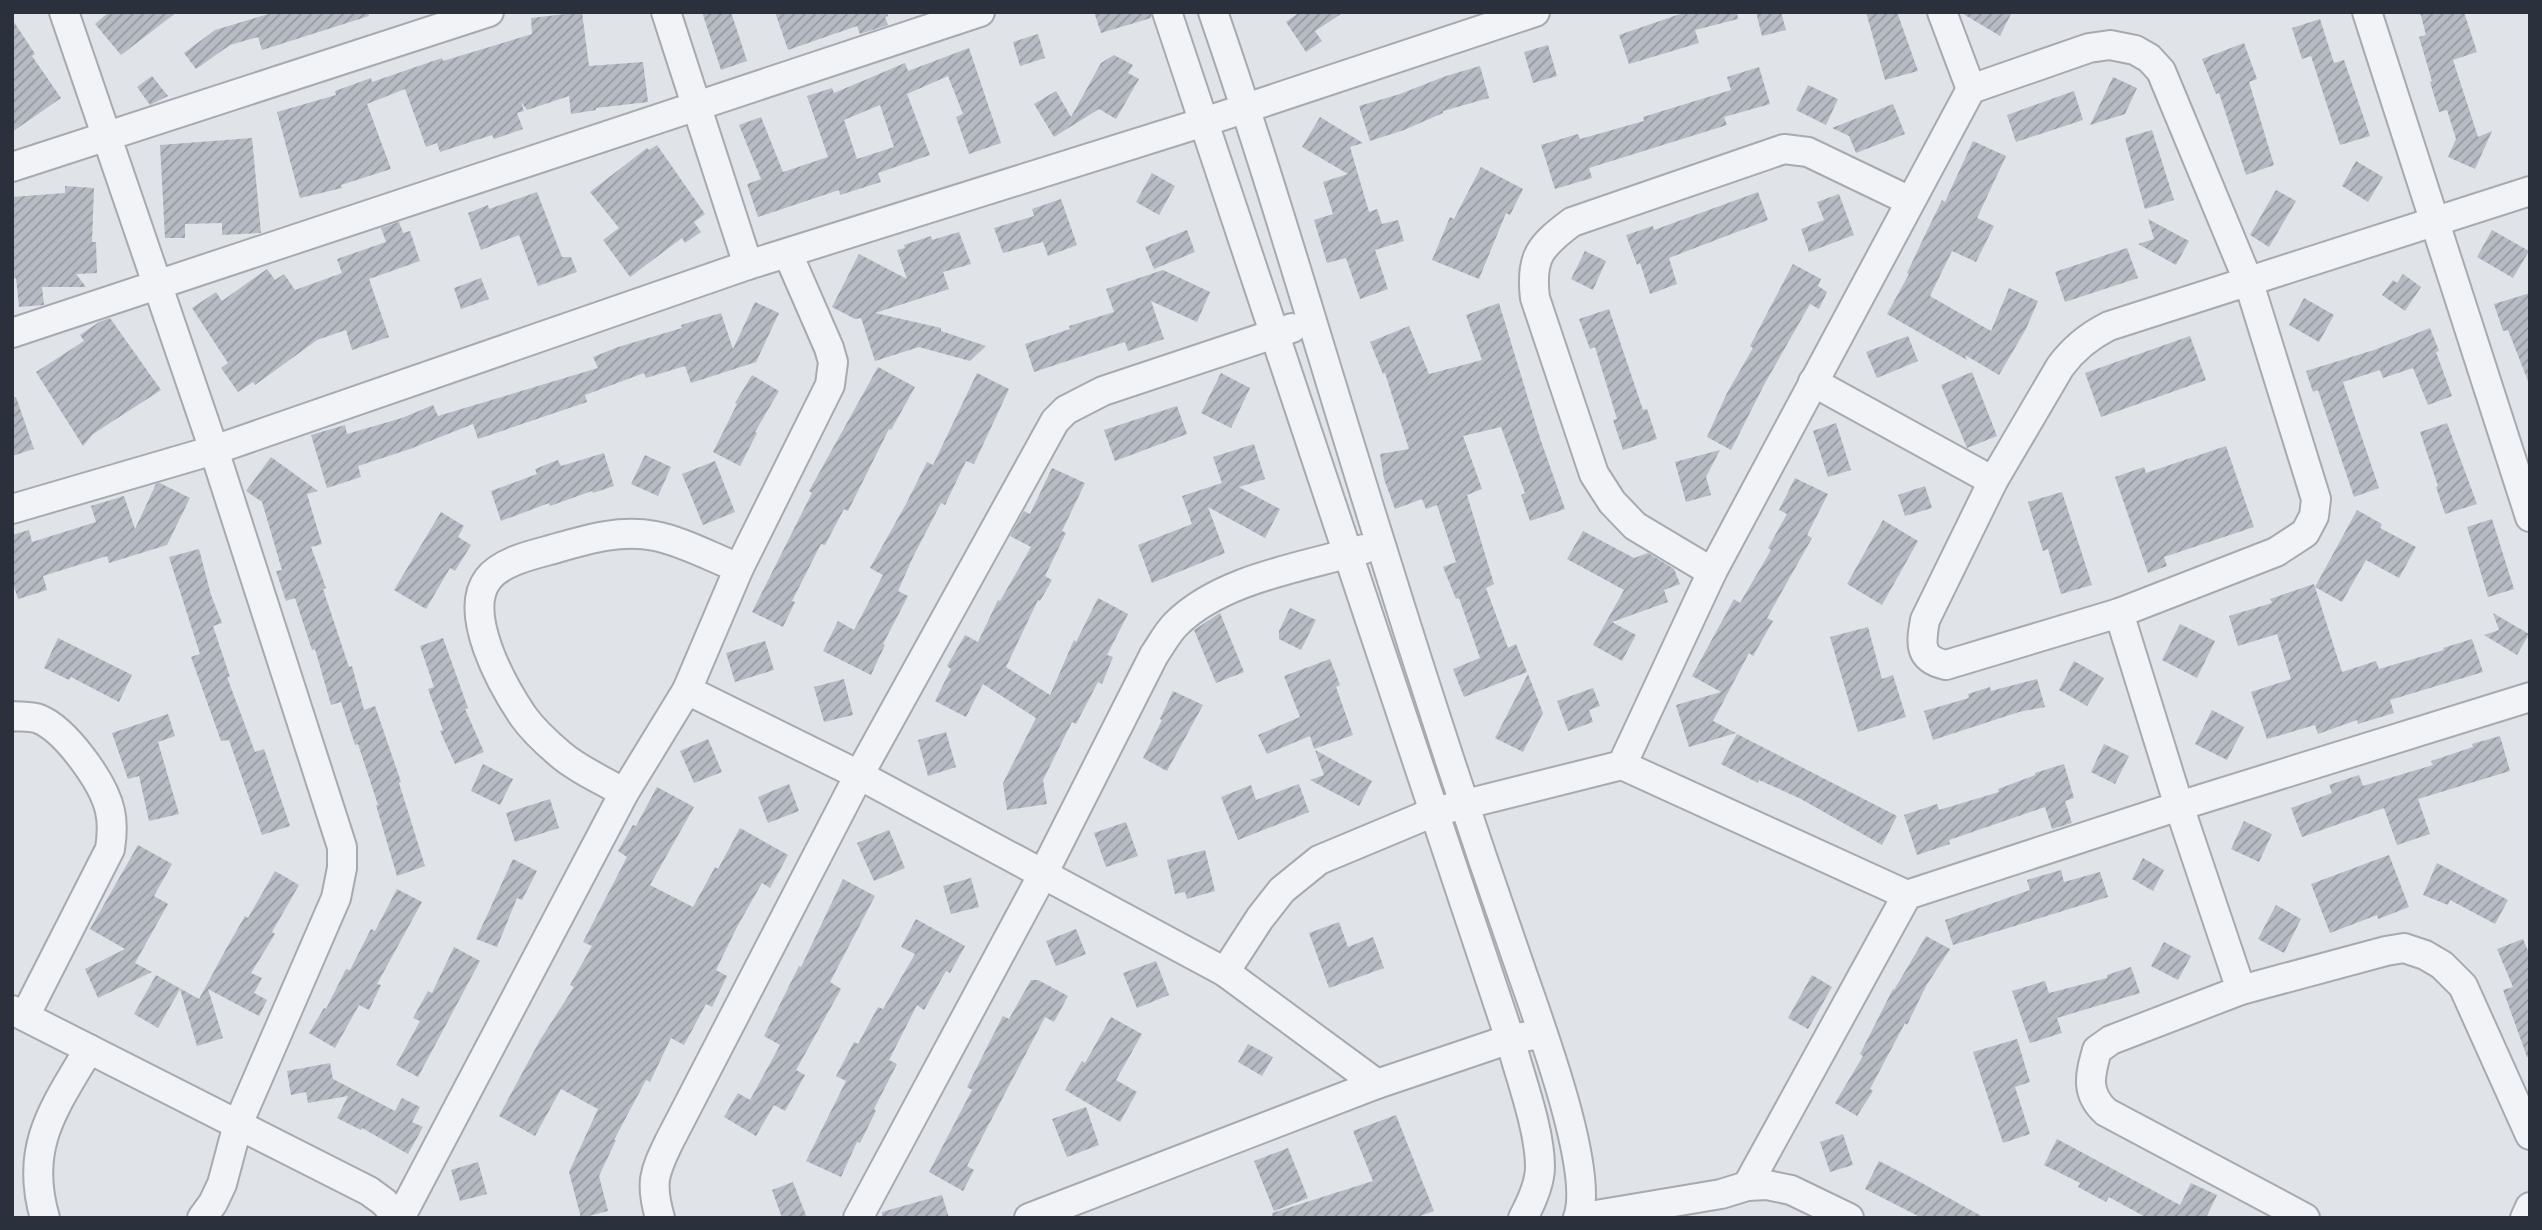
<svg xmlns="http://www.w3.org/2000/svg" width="2542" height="1230" font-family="Arial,sans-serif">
	<defs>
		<pattern id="building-hatch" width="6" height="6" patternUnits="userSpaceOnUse" patternTransform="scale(1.75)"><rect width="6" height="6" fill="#b7bcc4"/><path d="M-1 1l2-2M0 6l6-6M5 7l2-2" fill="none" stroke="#9599a0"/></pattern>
	</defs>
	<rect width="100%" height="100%" fill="#e0e3e7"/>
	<g fill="url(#building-hatch)" fill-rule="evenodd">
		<polygon points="109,12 177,12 121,55 95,24"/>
		<polygon points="275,12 368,12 369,16 262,50 258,37 230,45 196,69 184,53 215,30"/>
		<polygon points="582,12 589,66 643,62 648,102 596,108 596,110 571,114 569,96 527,110 521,102 524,111 517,113 523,129 494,139 492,135 440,152 437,143 426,147 405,89 367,104 391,169 341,185 342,188 300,198 277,112 336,95 335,91 371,78 372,82 442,58 443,61 532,34 531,18"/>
		<polygon points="702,12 731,12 747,61 721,70"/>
		<polygon points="775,12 887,12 888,16 885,17 888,25 860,34 857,26 788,50"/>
		<polygon points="1094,12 1151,12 1151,18 1101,33"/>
		<polygon points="1300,12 1344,12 1315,31 1322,41 1306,52 1286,22"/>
		<polygon points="1686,12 1737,12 1738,19 1695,30 1699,43 1629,64 1619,35"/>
		<polygon points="1756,12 1781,12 1786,30 1762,36"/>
		<polygon points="1866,12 1897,12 1918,71 1885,80"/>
		<polygon points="1960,12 2012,12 2000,36"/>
		<polygon points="2420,12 2464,12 2477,52 2453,60 2478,137 2492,131 2475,169 2448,157 2456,139 2447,110 2439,112 2430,82 2432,81 2419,37 2426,35"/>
		<polygon points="12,19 35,54 32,56 61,98 12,132"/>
		<polygon points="2320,19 2334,63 2344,60 2370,136 2340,145 2311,56 2302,59 2292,28"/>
		<polygon points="1038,34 1045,58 1020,66 1013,42"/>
		<polygon points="2244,43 2257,79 2249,82 2274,165 2246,175 2219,93 2216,94 2202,59"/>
		<polygon points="1548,45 1557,76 1533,83 1524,52"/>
		<path d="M969 48 1001 143 969 154 956 117 963 114 948 76 907 94 930 155 878 173 881 182 840 195 839 190 758 217 747 184 761 179 739 125 761 117 783 172 828 157 807 96 832 88 834 93 905 63 908 71ZM880 105 894 147 857 159 844 120Z"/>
		<polygon points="1114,55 1133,65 1128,73 1139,79 1116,119 1099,109 1054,137 1034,104 1056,91 1071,117 1101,63"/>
		<polygon points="1480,66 1489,98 1443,111 1443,113 1404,130 1370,141 1359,106 1400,94 1446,76"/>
		<polygon points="1759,67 1770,104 1724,117 1727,125 1589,168 1592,178 1555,189 1541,145 1578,134 1580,139 1644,121 1643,117 1731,90 1727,77"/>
		<polygon points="152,76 168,96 150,105 137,87"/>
		<polygon points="2113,77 2137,88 2125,114 2090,125"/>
		<polygon points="1808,85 1838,99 1826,125 1796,110"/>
		<polygon points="2074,91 2083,120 2016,142 2007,115"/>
		<polygon points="1893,104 1905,134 1856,153 1849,136 1832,128"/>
		<polygon points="1320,117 1363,143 1350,147 1369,212 1377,209 1382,224 1398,220 1404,241 1375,250 1388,289 1360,299 1346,258 1327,263 1314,220 1333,214 1323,182 1348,174 1302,147"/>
		<polygon points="2152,130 2174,200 2145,209 2125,138"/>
		<polygon points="252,138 261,233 222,235 222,223 185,224 185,238 165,238 160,145"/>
		<polygon points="1973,141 2006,156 1977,218 1994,226 1976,262 1952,251 1930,296 1991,331 2009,288 2038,301 2026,329 1999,375 1965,355 1967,360 1887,314 1909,274 1907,273 1924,237 1942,200 1945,202"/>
		<polygon points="657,145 705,214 694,222 701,232 685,243 682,238 630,277 603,240 619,228 590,192 647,148 649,150"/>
		<polygon points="2356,161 2383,177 2368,202 2342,186"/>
		<polygon points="1481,167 1523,189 1510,215 1506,213 1479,279 1432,260 1450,217 1454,219"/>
		<polygon points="1152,173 1175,186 1159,215 1136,202"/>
		<polygon points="65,186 94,188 92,242 96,242 97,273 76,274 86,287 42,287 44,305 19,307 16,278 12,279 12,197 65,193"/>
		<polygon points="2276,190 2296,201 2269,247 2250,235"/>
		<polygon points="537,192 562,257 571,257 577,272 538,286 519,235 481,250 468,213 488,205 489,209"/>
		<polygon points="1758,192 1768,220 1669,258 1677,284 1650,294 1640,263 1637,265 1626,235 1653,226 1654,230"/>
		<polygon points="1839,194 1854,235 1809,252 1801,229 1824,220 1817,202"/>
		<polygon points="1061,199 1077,245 1048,256 1043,242 1003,253 994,228 1034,216 1032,209"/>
		<polygon points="2148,219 2189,241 2176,265 2138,244 2154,239"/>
		<polygon points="399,222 403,233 410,231 420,261 369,279 389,337 352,350 346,330 317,340 255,385 253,382 238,392 221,368 228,363 192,308 216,292 222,301 267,269 275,280 284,274 295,290 342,273 337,259 386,242 381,228"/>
		<polygon points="1187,230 1195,252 1154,269 1145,247"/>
		<polygon points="2492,230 2529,251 2513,278 2477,257"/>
		<polygon points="959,232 971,264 943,272 949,289 875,313 941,328 941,331 986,346 970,361 919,347 875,361 861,318 855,319 832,307 859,254 907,279 897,250 905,248 904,245 931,236 932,240"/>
		<polygon points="2127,248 2138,278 2065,302 2055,272"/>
		<polygon points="1585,251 1606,261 1593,290 1571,279"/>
		<polygon points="1793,264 1821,279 1818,286 1827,292 1819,309 1810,304 1764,385 1731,450 1707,437 1727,393 1753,348 1750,346"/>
		<polygon points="1163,270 1210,292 1197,322 1151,301 1164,339 1128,351 1125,342 1034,372 1025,344 1070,329 1069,326 1114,312 1106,289"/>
		<polygon points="2403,274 2421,287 2405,311 2382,295 2393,280 2397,283"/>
		<polygon points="481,278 489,299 461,309 454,288"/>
		<polygon points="2530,293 2530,381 2528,381 2508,330 2503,331 2494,304"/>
		<polygon points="2304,298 2334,315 2319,342 2289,325"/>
		<polygon points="755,302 779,313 756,362 691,383 685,366 646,378 644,373 585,395 587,402 478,439 473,424 410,449 358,466 361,477 327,488 311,435 345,425 347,434 402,418 433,405 438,416 598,368 593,357 618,347 682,328 681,325 721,313 733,349"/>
		<polygon points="1499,303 1541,441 1565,509 1530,521 1521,495 1525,493 1501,427 1463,436 1482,489 1467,495 1494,584 1486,588 1508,648 1516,644 1527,672 1464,697 1453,669 1480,658 1459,598 1456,599 1443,567 1456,562 1437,505 1426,509 1422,499 1395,509 1384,479 1380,454 1409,449 1385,373 1383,374 1370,342 1409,326 1429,374 1482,360 1466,315"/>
		<polygon points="1609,309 1643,410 1647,409 1657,439 1623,450 1613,420 1617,419 1595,347 1590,349 1579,319"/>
		<polygon points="110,318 161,390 93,434 83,446 36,372 84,341 80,335 99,322"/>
		<polygon points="2430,328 2439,351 2436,352 2452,396 2428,405 2413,368 2383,378 2380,370 2343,382 2379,488 2354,497 2318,390 2313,392 2306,371 2374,350"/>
		<polygon points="1908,336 1918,361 1877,378 1866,352"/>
		<polygon points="2190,336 2206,380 2101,417 2085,373"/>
		<polygon points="878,367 915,387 891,430 889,429 848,511 844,509 825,545 821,544 792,601 795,602 783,627 752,612 812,493 809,491"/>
		<polygon points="1972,372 1997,436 1967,448 1941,385"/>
		<polygon points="977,373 1009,389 974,464 966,461 945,505 941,503 913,557 898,591 908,596 883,644 885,645 871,675 823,651 838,621 854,630 883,575 870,568 906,504 927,462 933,465"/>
		<polygon points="1221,373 1250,388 1231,428 1201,413"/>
		<polygon points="752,375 779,391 755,432 757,433 740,466 713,452 737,404 735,403"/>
		<polygon points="12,397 16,397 34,449 12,456"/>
		<polygon points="1177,406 1187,434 1115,461 1104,430"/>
		<polygon points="1836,423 1851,470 1828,477 1813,431"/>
		<polygon points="2447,423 2477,504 2445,514 2436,487 2438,486 2420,432"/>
		<polygon points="1254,444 1265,479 1239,487 1280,509 1265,538 1208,507 1225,553 1152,583 1138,545 1192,524 1182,496 1222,483 1213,457"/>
		<polygon points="2226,446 2254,527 2164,557 2167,566 2148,573 2115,477 2144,467 2146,473"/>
		<polygon points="1720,450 1706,477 1711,495 1686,502 1675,462"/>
		<polygon points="604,453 614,486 593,493 592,491 550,506 549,503 501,521 491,491 537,474 535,469 558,460 561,466"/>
		<polygon points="645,455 671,467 658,496 631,484"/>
		<polygon points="271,457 318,491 307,494 322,544 311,547 326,588 323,589 349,667 352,666 364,710 375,706 401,782 399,783 425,866 397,876 376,805 378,805 358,744 355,745 341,702 331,705 315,649 312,650 295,598 286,601 276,571 282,570 262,502 246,491"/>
		<polygon points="715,461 735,512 703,525 682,474"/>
		<polygon points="1052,468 1085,483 1062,531 1066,533 1045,576 1052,580 1040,601 1038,600 1006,667 1050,695 1074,640 1076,642 1098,598 1128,614 1107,655 1113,657 1102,684 1098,682 1076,724 1072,722 1043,780 1047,804 1007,810 1003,783 1036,718 983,684 966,717 935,701 951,669 947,666 965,635 978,642 998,600 1000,601 1031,547 1010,536 1024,511 1030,514"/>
		<polygon points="1795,478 1828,494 1807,535 1812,538 1767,618 1773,621 1753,656 1749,653 1713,721 1736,733 1689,747 1676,705 1721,692 1692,676 1734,599 1740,603 1771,550 1768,548 1787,514 1779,510"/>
		<polygon points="160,483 190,498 167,545 109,563 107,556 43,576 47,590 18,599 12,580 12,535 29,530 32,542 96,522 91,506 124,496 135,529 156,484"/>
		<polygon points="1925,486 1932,508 1905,516 1898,495"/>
		<polygon points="2062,492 2092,585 2061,594 2048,549 2043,551 2028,502"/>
		<polygon points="2357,510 2382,524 2380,528 2416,547 2399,578 2366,560 2342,602 2315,587"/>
		<polygon points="441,512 464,526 458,537 471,545 455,571 450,568 426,609 394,590"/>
		<polygon points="2492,519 2514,589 2488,597 2467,527"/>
		<polygon points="1883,520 1918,541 1882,605 1847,584"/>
		<polygon points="1583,531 1634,558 1648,553 1674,569 1680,584 1664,590 1668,602 1612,622 1636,635 1622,661 1593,645 1624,590 1567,559"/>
		<polygon points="199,549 211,595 222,623 213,626 230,677 227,677 255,752 264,749 290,826 262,835 229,740 221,741 191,657 200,654 169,557"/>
		<polygon points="2314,584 2342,672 2376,661 2379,669 2444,650 2443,648 2472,639 2483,672 2390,700 2394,713 2358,724 2357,720 2318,734 2315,725 2267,739 2251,692 2291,679 2277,634 2238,646 2229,616 2272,603 2270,599"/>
		<polygon points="1290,608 1316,620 1301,650 1279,639 1279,631"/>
		<polygon points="1220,613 1244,672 1216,683 1194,630"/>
		<polygon points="2493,613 2529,634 2517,655 2484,635 2499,630"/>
		<polygon points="2180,624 2215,641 2197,678 2162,660"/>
		<polygon points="1868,627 1882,679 1893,675 1906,717 1858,732 1830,637"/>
		<polygon points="58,638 132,675 119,702 71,677 69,680 44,668"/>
		<polygon points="443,638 468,708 465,709 484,752 455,764 440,731 443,730 428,689 434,687 420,646"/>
		<polygon points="765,641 774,670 735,682 726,653"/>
		<polygon points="1330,659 1340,685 1336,687 1353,735 1314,749 1310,736 1267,754 1258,735 1300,717 1284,676"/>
		<polygon points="2074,661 2104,678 2087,706 2059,690"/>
		<polygon points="1528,674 1543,713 1523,752 1495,738"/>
		<polygon points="844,679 853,715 824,722 814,687"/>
		<polygon points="2037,679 2045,707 2019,712 1933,740 1924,711 1969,698 1968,694 1990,687 1991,691"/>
		<polygon points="1593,688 1600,706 1589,710 1593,722 1568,731 1557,701"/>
		<polygon points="1173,691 1203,705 1167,771 1143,758 1162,720 1160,719"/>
		<polygon points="2212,710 2244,727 2227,760 2195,744"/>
		<polygon points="168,714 175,736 158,742 179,814 149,821 139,776 128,779 112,733"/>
		<polygon points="946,732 956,767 928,776 918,740"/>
		<polygon points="1737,734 1897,816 1882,845 1801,799 1759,780 1758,783 1721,764"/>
		<polygon points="2500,736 2510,771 2418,799 2430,834 2397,845 2384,808 2302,837 2291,808 2332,793 2329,785 2359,775 2363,786 2433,765 2431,761 2473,747 2472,744"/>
		<polygon points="708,739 722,772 694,783 680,751"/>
		<polygon points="2104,744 2129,756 2115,784 2091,772"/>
		<polygon points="1315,750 1372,781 1359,806 1310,780 1324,775"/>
		<polygon points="483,764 513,779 500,805 471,791"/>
		<polygon points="2064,764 2074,798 2065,801 2072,823 2052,829 2045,807 1949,840 1950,844 1917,855 1904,815 1937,804 1939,810 1999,792 1998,789 2035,775 2035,773"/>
		<polygon points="789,784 799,811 768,823 758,797"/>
		<polygon points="1299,784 1309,812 1238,840 1221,797 1251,785 1256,800"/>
		<polygon points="657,787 694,807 650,885 693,907 715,867 718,869 740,828 788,855 770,888 762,883 737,927 716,970 727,976 712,1007 706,1004 684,1045 671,1038 650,1082 646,1080 614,1140 616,1140 599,1176 608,1211 581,1218 569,1172 598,1109 561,1089 535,1136 499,1116 540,1040 574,987 570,985 592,946 583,942 627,857 618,851 633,825 636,826"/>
		<polygon points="550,799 559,828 515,842 506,813"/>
		<polygon points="2244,821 2272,834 2259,862 2231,849"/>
		<polygon points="1126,822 1138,856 1106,867 1094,833"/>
		<polygon points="889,830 905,868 874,881 857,843"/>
		<polygon points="138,845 172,864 154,896 168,904 135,963 152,972 98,998 85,969 125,949 90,929"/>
		<polygon points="1205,850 1215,891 1187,899 1185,892 1175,894 1167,860"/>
		<polygon points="2389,855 2409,907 2378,919 2377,915 2330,933 2311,884"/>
		<polygon points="2143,858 2164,870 2153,891 2132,879"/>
		<polygon points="513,859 537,871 522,900 517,898 497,947 476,939"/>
		<polygon points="2437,863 2508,900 2495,924 2450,900 2448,905 2423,895"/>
		<polygon points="2061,870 2064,882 2100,872 2108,897 1953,945 1945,920 2030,890 2027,880"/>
		<polygon points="275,871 299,885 272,932 275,934 251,973 262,978 254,993 267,1000 259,1016 208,989 223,1038 197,1046 180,989 158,1028 134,1014 156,975 199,999 226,949 245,916 248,918"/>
		<polygon points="971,878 979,907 951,914 943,886"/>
		<polygon points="843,879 875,896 830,982 841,989 796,1070 805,1075 785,1111 774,1105 756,1136 724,1117 738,1093 750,1100 780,1045 764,1036 799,966 801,967"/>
		<polygon points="397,889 422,902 377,984 381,985 369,1010 359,1005 335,1048 309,1033 324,1008 326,1009 346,969 350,970 371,929 375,931"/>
		<polygon points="2276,905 2301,919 2284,953 2258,939"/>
		<polygon points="916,919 965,946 950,973 946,971 924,1010 917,1005 889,1060 897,1064 874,1109 876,1111 860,1143 857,1142 841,1177 806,1161 846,1081 836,1076 854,1042 858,1044 878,1007 883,1009 915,954 901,947"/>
		<polygon points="1339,922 1348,947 1373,937 1384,968 1329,988 1309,933"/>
		<polygon points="1076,929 1086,954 1056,966 1046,941"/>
		<polygon points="1926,936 1950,949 1926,986 1907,1025 1905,1023 1870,1089 1873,1091 1857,1116 1835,1103 1863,1056 1860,1054 1893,989 1894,990"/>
		<polygon points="2523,939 2530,956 2530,1057 2527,1057 2503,990 2513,987 2497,949"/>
		<polygon points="2164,942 2191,956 2178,980 2151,966"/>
		<polygon points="454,947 480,961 418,1077 396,1065 420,1021 413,1018 428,991 432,993"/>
		<polygon points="1156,961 1169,995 1137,1008 1123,973"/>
		<polygon points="2131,967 2140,993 2057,1018 2062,1033 2030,1043 2012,991 2045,981 2049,993 2107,978 2107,975"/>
		<polygon points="1812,975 1832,987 1808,1029 1788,1018"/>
		<polygon points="1031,980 1038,980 1068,996 1054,1022 1045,1017 967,1166 974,1170 963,1191 929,1172 972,1090 967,1087 989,1043 1003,1016 1009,1019"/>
		<polygon points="1111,1017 1142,1034 1116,1080 1137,1092 1120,1122 1065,1090 1082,1061 1085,1063"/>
		<polygon points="2017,1039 2030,1082 2015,1087 2030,1134 2003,1143 1973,1052"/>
		<polygon points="1248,1044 1273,1057 1262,1076 1238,1062"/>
		<polygon points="330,1063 333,1079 395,1111 402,1098 420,1107 412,1122 423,1127 408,1154 362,1128 361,1130 337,1118 348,1096 308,1103 306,1092 291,1095 287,1071"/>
		<polygon points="1086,1107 1099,1145 1067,1157 1052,1119"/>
		<polygon points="1396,1115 1434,1211 1415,1218 1273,1218 1272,1213 1373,1181 1353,1131"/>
		<polygon points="1843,1134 1853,1165 1830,1172 1820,1142"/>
		<polygon points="2057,1139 2180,1205 2191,1183 2217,1195 2206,1218 2147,1218 2109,1197 2106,1202 2078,1187 2080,1183 2044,1165"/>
		<polygon points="1288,1148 1308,1198 1274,1211 1254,1161"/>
		<polygon points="1879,1161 1920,1182 1985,1218 1922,1218 1865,1189"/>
		<polygon points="478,1162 487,1194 460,1201 451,1170"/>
		<polygon points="793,1182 807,1218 782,1218 772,1190"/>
		<polygon points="942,1195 949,1218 882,1218 882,1212"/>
	</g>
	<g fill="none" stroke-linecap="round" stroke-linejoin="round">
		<g stroke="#a6aab1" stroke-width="32">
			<g id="minor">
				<polyline points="64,12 214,450 342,847 342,868 336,898 238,1124 222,1184 213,1203 202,1218"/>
				<polyline points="666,12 748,265"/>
				<path d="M1167 12 1510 1039C1520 1077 1540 1129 1540 1167 1540 1184 1531 1203 1523 1218"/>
				<path d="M1213 12C1274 188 1325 368 1381 545 1425 687 1471 827 1520 967 1538 1020 1595 1169 1578 1218"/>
				<polyline points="1942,12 1971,89"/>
				<polyline points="2367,12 2530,517"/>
				<polyline points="12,167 489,12"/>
				<polyline points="12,333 980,12"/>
				<polyline points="1813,382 1993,481"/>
				<polyline points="12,509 214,450 748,265 1204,122 1535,12"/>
				<path d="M1712 572 1635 526 1612 502 1594 474 1535 298C1530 257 1540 246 1572 222L1784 149 1808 152 1910 201"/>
				<path d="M2119 613 2179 806 2241 990 2111 1040 2097 1050C2090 1075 2085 1093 2106 1112L2305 1218"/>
				<polyline points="687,690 859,775 1225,972 1377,1084"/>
				<path d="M12 716C20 717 32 716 39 719 66 730 104 783 110 811 113 824 112 836 110 849L25 1016"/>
				<polyline points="1622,765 1907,895"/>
				<path d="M624 793C603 780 578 770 560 754 547 743 533 730 523 716 502 685 462 613 488 579 501 562 531 555 550 550 585 540 619 529 655 536 682 541 713 558 739 568"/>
				<path d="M1225 972 1260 918 1282 890 1319 860 1434 812 1622 765 1712 572 1971 89 2089 48 2110 45 2135 50 2149 58 2161 71 2249 283 2316 499 2314 516 2305 533 2276 552 2119 613 1946 665C1918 659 1921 643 1925 620L1993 481 2060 367C2073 349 2089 336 2109 326L2530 191"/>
				<polyline points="2241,990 2386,951 2404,948 2425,955 2442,965 2463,986 2530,1135"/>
				<polyline points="12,1010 369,1191 384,1202 398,1218"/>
				<polyline points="1747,1186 1907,895 2179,806 2530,697"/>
				<path d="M45 1218C24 1147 54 1108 89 1049"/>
				<polyline points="400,1218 624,793 687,690 739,568 830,385 833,362 829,348 788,254"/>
				<path d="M660 1218C650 1183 654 1173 669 1142L859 775 1055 421 1066 410 1103 391 1292 328"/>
				<path d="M858 1218 1043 874 1154 655C1161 645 1167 633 1176 624 1222 578 1304 567 1364 549"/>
				<polyline points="1029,1218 1377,1084 1510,1039 1529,1036"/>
				<polyline points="1578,1218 1721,1194 1747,1186 1767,1185 1791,1190 1849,1218"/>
				<polyline points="2525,1218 2530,1207"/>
			</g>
		</g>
		<use href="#minor" stroke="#f2f3f6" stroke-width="28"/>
	</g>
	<rect width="2542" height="1230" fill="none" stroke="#2a313d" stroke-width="28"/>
</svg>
